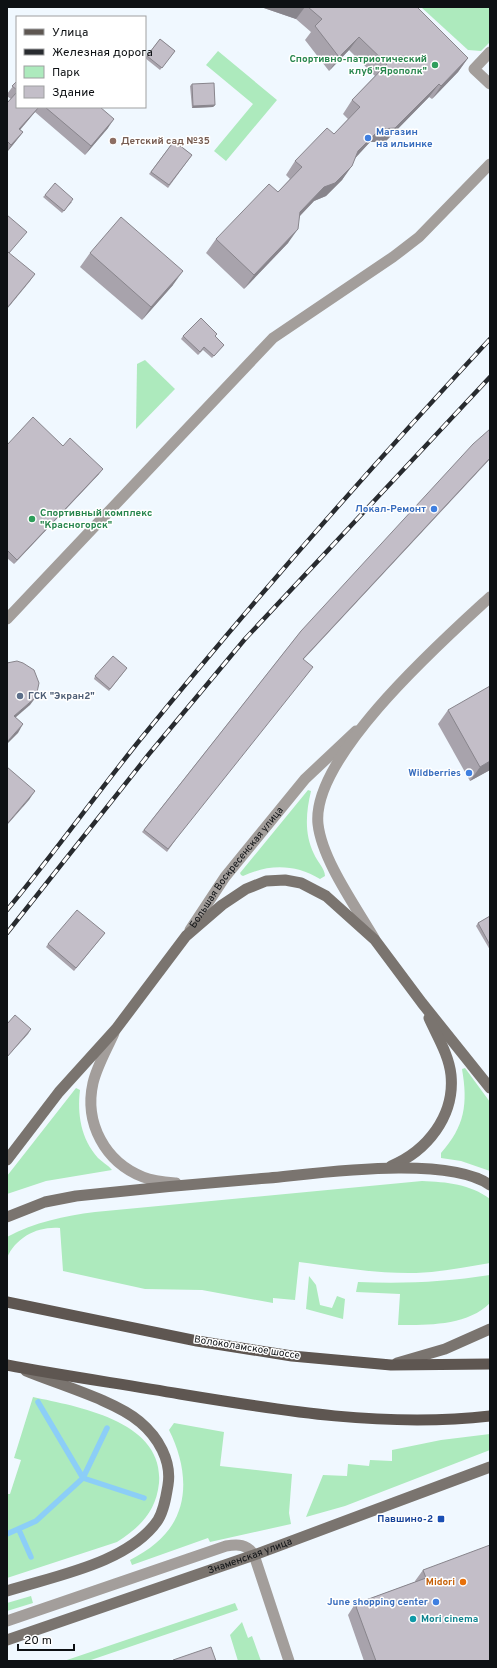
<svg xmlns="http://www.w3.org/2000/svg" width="497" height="1668" font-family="Overpass,sans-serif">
	<rect width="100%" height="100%" fill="#f0f8ff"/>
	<g fill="#adeabd">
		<polygon points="421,7 490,7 490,42 481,51 468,50"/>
		<polygon points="218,51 277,100 226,161 214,151 253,104 206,65"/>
		<polygon points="145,360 175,389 136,429 137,364"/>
		<path d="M308 790 311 791C306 812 304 834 314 854 317 861 325 869 325 876L320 879C295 864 269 864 243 876L241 875 240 873Z"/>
		<path d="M465 1068 490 1102V1171L461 1161 441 1158V1153C465 1126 468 1104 462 1069Z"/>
		<path d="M76 1088 80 1090C77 1114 81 1139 98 1158 102 1162 108 1165 112 1170L46 1181 7 1194V1176Z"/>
		<path d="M422 1181C447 1182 470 1184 490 1199V1263C466 1267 441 1272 416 1273 379 1274 336 1267 299 1262L295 1300 273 1298V1303L202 1290 145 1289 63 1271 60 1228C38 1226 16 1237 7 1258V1237C35 1222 64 1216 95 1212Z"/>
		<path d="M490 1275V1303C467 1326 428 1325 398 1325L400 1294 356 1292 358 1282C404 1284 445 1282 490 1275Z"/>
		<polygon points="309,1276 316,1285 320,1305 332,1308 337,1296 345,1299 343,1319 306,1309"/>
		<path d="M33 1397C79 1407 164 1421 159 1483 156 1512 140 1527 117 1542L7 1578V1494H10L21 1460 14 1458Z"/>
		<path d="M174 1423 224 1432 220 1466 292 1474 289 1513 291 1524 210 1542 208 1538 132 1565 130 1560C139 1555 148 1550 156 1543 192 1513 188 1468 169 1430Z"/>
		<polygon points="490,1434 490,1450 345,1506 306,1517 323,1475 347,1476 348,1464 369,1466 370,1460 392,1461 392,1450 441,1440"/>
		<polygon points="31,1596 33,1603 7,1611 7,1603"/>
		<polygon points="235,1603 238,1610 88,1661 64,1661"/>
		<polygon points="242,1622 248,1638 252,1636 261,1661 238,1661 230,1635"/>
	</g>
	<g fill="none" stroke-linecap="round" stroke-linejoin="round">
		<g stroke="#8ccef7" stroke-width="5.5">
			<polyline points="38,1402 83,1478 144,1498"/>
			<polyline points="19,1530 31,1557"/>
			<polyline points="7,1534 36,1521 83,1478 107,1428"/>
		</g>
		<g stroke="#a39e9b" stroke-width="11">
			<polyline points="490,52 474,69 490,84"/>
			<polyline points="7,619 273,338 393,257 419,237 490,164"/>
			<path id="s1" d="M190 930 225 877 305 779 356 731"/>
			<path d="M7 1621 226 1546C238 1544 247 1544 254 1555L289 1661"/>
		</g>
		<g stroke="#a39e9b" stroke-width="11">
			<path d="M374 938C356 907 322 860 318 824 311 757 442 641 490 597"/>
			<path d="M114 1033C107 1049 97 1066 93 1083 84 1123 105 1162 143 1177 153 1181 165 1182 176 1183"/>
		</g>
		<g stroke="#7a746f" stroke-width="11">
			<polyline points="7,1160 59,1092 116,1029 186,936 222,905 246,889 266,881 285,880 301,883 326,896 375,940 422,1003 490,1088"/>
			<path d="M391 1166C427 1151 455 1116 451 1075 449 1055 437 1036 429 1018"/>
			<path d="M7 1217 45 1202 76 1196C140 1189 204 1183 269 1178 322 1173 447 1155 490 1185"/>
			<polyline points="397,1363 445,1349 490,1329"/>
			<path d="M7 1591C54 1576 129 1563 158 1520 164 1510 166 1497 168 1485 172 1461 158 1437 140 1422 116 1401 57 1384 26 1371"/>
			<path id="s2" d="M7 1640 254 1555 490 1467"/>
		</g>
		<g stroke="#5e5651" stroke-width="11">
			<polyline points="7,1302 197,1341 292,1356 391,1365 490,1364"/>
			<path d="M7 1365C64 1376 123 1384 180 1394 283 1411 386 1428 490 1416"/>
		</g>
		<g stroke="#282b2f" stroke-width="4.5">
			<g id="rail">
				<path d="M7 910C53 855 94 797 139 741 251 603 369 469 490 339"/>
				<polyline points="7,933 149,754 245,639 490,377"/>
			</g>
		</g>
		<use href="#rail" stroke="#fff" stroke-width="3" stroke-dasharray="9" stroke-linecap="butt"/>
	</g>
	<g fill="#a8a3ac">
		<polygon points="261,7 417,7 468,58 458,72 432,99 429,97 385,142 370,142 355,158 342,180 326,196 314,201 300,216 288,243 244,289 206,253 216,239 278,192 290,179 286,175 295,161 334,134 348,119 343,114 352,100 375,76 349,50 329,71 305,40 311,32 296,19"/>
		<polygon points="160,39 175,51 160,70 145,58"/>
		<polygon points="17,81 17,107 100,107 108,128 85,155 35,112 20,130 23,132 16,141 7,152 7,103 11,99 7,96 7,94"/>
		<polygon points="192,84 215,105 213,107 192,108 190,86"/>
		<polygon points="174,141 192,155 168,188 149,174"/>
		<polygon points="45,195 72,202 62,213 43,197"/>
		<polygon points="90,253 173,285 142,320 80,267"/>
		<polygon points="183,336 215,336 224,345 212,358 203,350 198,355 181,339"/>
		<polygon points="7,445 63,446 99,474 14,564 7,558"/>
		<polygon points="487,461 303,659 167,852 142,832 301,631"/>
		<polygon points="127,668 109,691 94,679 95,676"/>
		<polygon points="448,710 490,770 470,781 438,724"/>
		<polygon points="490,916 490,950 476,926 478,923"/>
		<polygon points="105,933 74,971 46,947 48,944"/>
		<polygon points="423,1570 490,1661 364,1661 348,1615 355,1604 415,1582 415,1581"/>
	</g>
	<g fill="#88858c">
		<polygon points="261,7 305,7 296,19"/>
		<polygon points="359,37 349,50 329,71 339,57"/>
		<polygon points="468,58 458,72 432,99 441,86"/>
		<polygon points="439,84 429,97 385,142 370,142 349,165 358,151 380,129"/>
		<polygon points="215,105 213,107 192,108 193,106"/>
		<polygon points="39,107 35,112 13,138 19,129"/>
		<polygon points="114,119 108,128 85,155 91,146"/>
		<polygon points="23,132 16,141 7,152 11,145"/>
		<polygon points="352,166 342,180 326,196 314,201 291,225 300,212 324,187"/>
		<polygon points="298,229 288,243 244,289 254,275"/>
		<polygon points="183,271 173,285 142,320 151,307"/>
		<polygon points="35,274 30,281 7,309 7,308"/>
		<polygon points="490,458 490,459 301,662 303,659"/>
		<polygon points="103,469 99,474 14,564 17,560"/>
		<polygon points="36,697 30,705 8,724 14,716"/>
		<polygon points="23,724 18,733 7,744 7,742"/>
		<polygon points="490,761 490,770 470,781 480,767"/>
		<polygon points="35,791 29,800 7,825 7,824"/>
		<polygon points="31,1029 28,1034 7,1057"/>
	</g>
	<g fill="#c3bec8" stroke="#88858c">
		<polygon points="308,7 417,7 468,58 441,86 439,84 395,128 380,129 358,151 352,166 335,183 324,187 300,212 298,229 254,275 216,239 269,184 278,192 302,167 295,161 327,128 334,134 360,107 352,100 387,64 359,37 339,57 315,26 322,19"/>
		<polygon points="160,39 175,51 162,68 147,56"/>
		<polygon points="17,81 17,90 12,86"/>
		<polygon points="214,83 215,105 193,106 192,84"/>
		<polygon points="17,92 17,107 39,107 19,129 23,132 11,145 7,141 7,103"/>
		<polygon points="45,107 100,107 114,119 91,146"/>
		<polygon points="174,141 192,155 169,185 151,172"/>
		<polygon points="55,183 73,199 64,211 45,195"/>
		<polygon points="7,215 27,232 9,253 8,252 7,254"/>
		<polygon points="121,217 183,271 151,307 90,253"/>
		<polygon points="8,252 35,274 7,308 7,254"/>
		<polygon points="201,318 217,334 215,336 224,345 214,356 204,347 200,352 183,336"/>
		<polygon points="33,417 63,446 70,438 103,469 17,560 7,550 7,445"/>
		<polygon points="490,429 490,458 303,659 313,667 168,849 144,830 301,631 473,444"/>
		<polygon points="113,656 127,668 110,689 95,676"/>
		<polygon points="17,661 23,663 34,670 39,683 36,697 14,716 23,724 7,742 7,663"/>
		<polygon points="490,686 490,761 480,767 448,710"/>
		<polygon points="7,767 35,791 7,824"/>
		<polygon points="77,910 105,933 76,968 48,944"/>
		<polygon points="490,916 490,945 478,923"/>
		<polygon points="15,1015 31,1029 7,1057 7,1024"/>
		<polygon points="490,1545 490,1661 376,1661 355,1604 426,1578 423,1570"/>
		<polygon points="211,1647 216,1661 174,1661 173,1660"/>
	</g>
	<g fill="#2e9e5b" stroke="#fff" stroke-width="1.5">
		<circle cx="435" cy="65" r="4"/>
		<circle cx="32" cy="519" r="4"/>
	</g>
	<g fill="#3f7fe0" stroke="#fff" stroke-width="1.5">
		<circle cx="368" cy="138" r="4"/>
		<circle cx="434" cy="509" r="4"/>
		<circle cx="469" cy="773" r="4"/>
		<circle cx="436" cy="1602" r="4"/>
	</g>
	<circle fill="#8d6e63" stroke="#fff" stroke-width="1.5" cx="113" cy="141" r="4"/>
	<circle fill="#5c6f8a" stroke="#fff" stroke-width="1.5" cx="20" cy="696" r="4"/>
	<rect fill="#1a4fb4" stroke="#fff" stroke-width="1.5" x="437" y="1515" width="8" height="8" rx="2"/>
	<circle fill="#e8710a" stroke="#fff" stroke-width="1.5" cx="463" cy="1582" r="4"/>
	<circle fill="#0f9aa8" stroke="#fff" stroke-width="1.5" cx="413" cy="1619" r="4"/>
	<g text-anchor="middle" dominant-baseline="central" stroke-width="3" stroke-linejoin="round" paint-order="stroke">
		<g font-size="10" font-weight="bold" fill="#27864d" stroke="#fff" text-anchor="end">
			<text x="427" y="59">Спортивно-патриотический<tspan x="427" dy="12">клуб "Ярополк"</tspan></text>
			<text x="40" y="513" text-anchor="start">Спортивный комплекс<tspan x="40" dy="12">"Красногорск"</tspan></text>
		</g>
		<g font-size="10" font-weight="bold" fill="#366cbe" stroke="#fff" text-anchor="end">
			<text x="376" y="132" text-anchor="start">Магазин<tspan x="376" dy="12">на ильинке</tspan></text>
			<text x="426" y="509">Локал-Ремонт</text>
			<text x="461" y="773">Wildberries</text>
			<text x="428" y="1602">June shopping center</text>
		</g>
		<g font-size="10" font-weight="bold" fill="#785e54" stroke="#fff" text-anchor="start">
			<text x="121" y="141">Детский сад №35</text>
		</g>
		<g font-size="10" font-weight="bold" fill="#4e5e75" stroke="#fff" text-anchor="start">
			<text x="28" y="696">ГСК "Экран2"</text>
		</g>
		<g font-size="10" fill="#0e1114" stroke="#fff">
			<text stroke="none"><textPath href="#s1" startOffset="78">Большая Воскресенская улица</textPath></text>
			<text transform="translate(247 1348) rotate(9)">Волоколамское шоссе</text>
			<text stroke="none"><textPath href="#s2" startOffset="257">Знаменская улица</textPath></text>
		</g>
		<g font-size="10" font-weight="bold" fill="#164399" stroke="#fff" text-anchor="end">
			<text x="433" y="1519">Павшино-2</text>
		</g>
		<g font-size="10" font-weight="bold" fill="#c56008" stroke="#fff" text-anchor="end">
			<text x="455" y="1582">Midori</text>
		</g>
		<g font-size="10" font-weight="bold" fill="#0d838f" stroke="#fff" text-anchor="start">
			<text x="421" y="1619">Mori cinema</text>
		</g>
	</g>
	<rect width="497" height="1668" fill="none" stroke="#0e1114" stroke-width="16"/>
	<rect x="16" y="16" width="130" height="92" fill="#ffffff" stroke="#9fa0a1"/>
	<rect x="24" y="29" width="20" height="6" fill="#5e5651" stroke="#9fa0a1"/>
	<text x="52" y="36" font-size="12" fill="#0e1114">Улица</text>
	<rect x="24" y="49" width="20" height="6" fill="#282b2f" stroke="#9fa0a1"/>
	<text x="52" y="56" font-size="12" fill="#0e1114">Железная дорога</text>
	<rect x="24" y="66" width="20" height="12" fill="#adeabd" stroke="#9fa0a1"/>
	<text x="52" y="76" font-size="12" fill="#0e1114">Парк</text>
	<rect x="24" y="86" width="20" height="12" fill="#c3bec8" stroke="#9fa0a1"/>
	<text x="52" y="96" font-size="12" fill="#0e1114">Здание</text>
	<path d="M18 1644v6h56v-6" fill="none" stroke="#0e1114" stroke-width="2"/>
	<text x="24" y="1644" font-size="12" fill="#0e1114" stroke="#ffffff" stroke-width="3" paint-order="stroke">20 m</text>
</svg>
